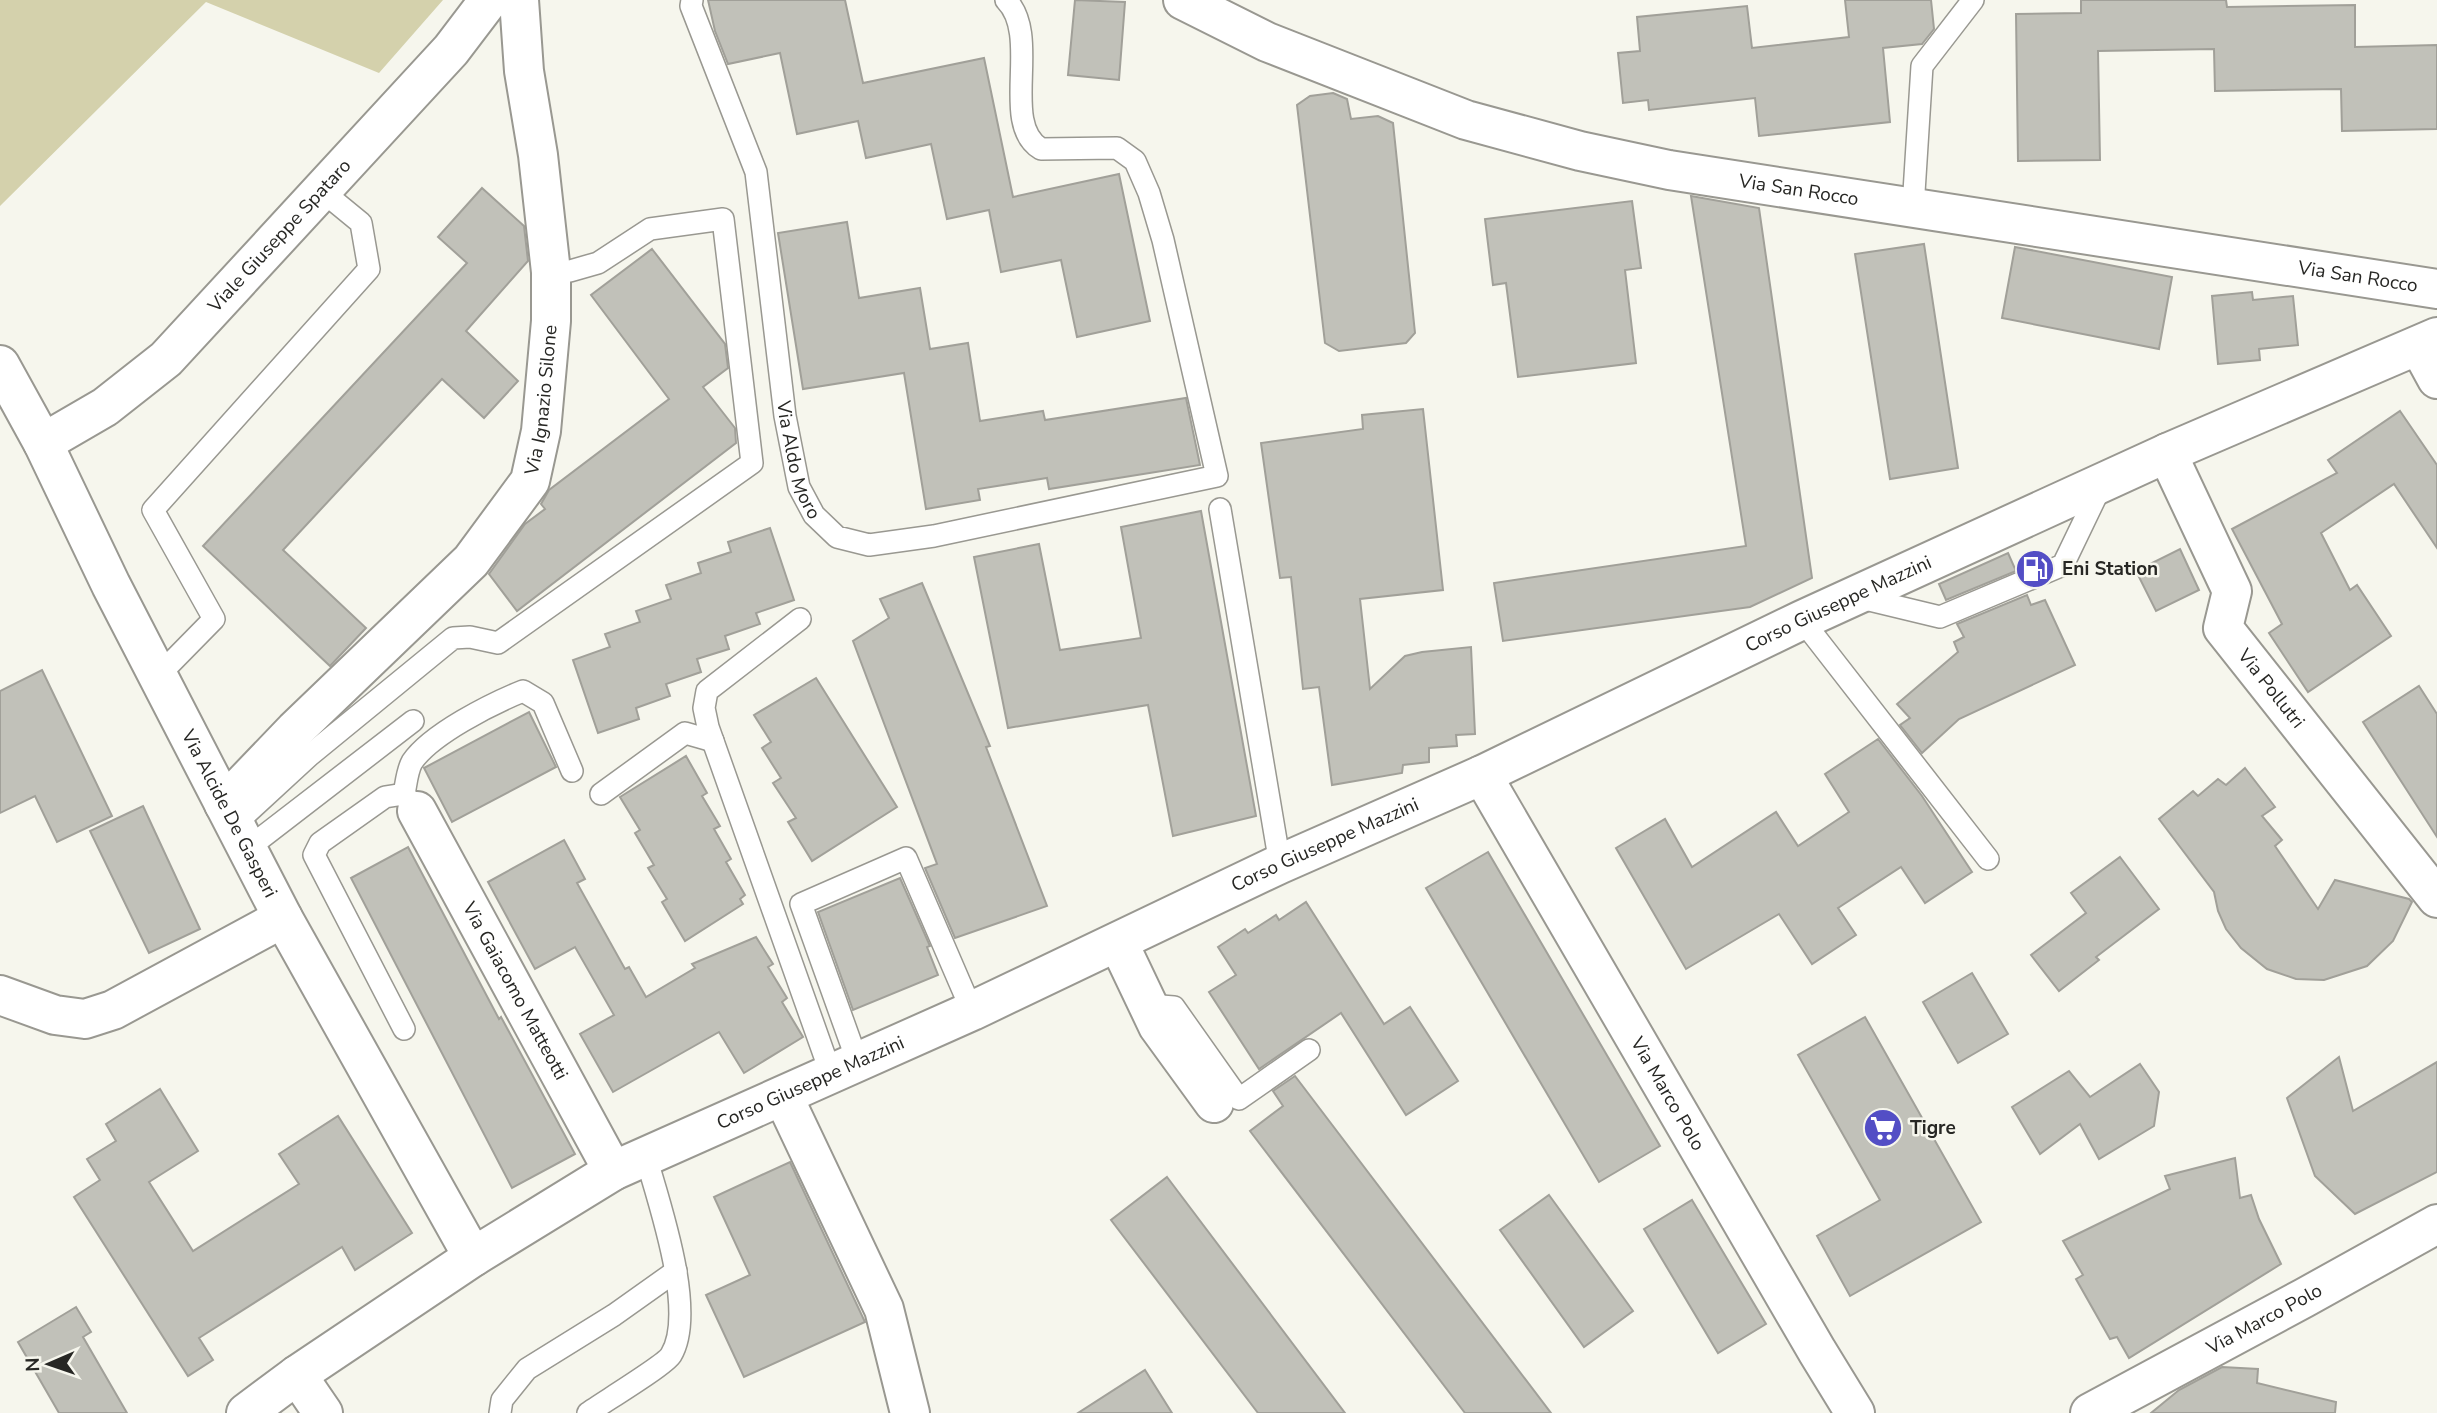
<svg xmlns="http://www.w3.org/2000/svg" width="2437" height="1413" font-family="'Nunito Sans',sans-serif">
	<rect width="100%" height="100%" fill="#f6f6ed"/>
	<polygon fill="#d4d1ac" points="0,0 443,0 379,73 206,2 0,206"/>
	<g fill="#c1c1b9" stroke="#a1a099" stroke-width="2">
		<polygon points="708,0 845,0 863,83 984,58 1013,197 1119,174 1150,321 1077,337 1061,260 1001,272 989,210 947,219 931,144 866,158 858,121 797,134 780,53 728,64 715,31"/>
		<polygon points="1075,0 1125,2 1119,80 1068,75"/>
		<polygon points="1845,0 1931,0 1934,29 1922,44 1883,48 1890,122 1759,136 1755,98 1649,110 1648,100 1623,103 1618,53 1640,51 1637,17 1747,6 1752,48 1849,37"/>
		<polygon points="2081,0 2226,0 2227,7 2355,5 2355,47 2437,45 2437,129 2342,131 2341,89 2215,91 2214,49 2098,51 2100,160 2018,161 2016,14 2081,13"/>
		<polygon points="1333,93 1347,99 1351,119 1378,116 1393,123 1415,333 1406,343 1339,351 1325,343 1297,105 1310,96"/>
		<polygon points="482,188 524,226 528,261 466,331 518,381 484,418 442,379 283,550 366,628 330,666 203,546 467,263 438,237"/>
		<polygon points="1691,196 1759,208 1812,578 1750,607 1503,641 1494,583 1746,546"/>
		<polygon points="1632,201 1641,268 1625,270 1636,363 1518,377 1506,283 1493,285 1485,219"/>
		<polygon points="847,222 859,298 920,288 930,349 968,343 980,421 1043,411 1045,420 1186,398 1200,465 1049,489 1047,478 978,489 980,500 926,509 904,373 803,389 778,233"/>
		<polygon points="1924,244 1958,468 1890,479 1855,254"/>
		<polygon points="2015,247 2172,277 2159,349 2002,318"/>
		<polygon points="652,249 725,344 728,368 703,387 735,428 736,443 517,611 489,574 525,524 545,509 541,504 549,490 669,399 591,295"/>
		<polygon points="2252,292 2253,300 2293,296 2298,345 2259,349 2260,360 2218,364 2212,296"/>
		<polygon points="1423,409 1443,590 1360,599 1370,689 1405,656 1422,652 1471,647 1475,734 1456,735 1457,746 1429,748 1429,762 1403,765 1402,773 1332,785 1319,687 1303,689 1291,577 1280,578 1261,443 1363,429 1362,415"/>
		<polygon points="2400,411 2437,465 2437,548 2394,484 2321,533 2350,590 2357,585 2391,636 2308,692 2269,633 2282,624 2232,529 2337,473 2328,460"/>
		<polygon points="1201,511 1256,816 1173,836 1148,705 1008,728 974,557 1039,544 1060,650 1141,638 1121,527"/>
		<polygon points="770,528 794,600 756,613 760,624 725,636 729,649 697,659 701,672 666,684 670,696 636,708 639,719 598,733 573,660 610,647 605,634 640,622 636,611 671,599 666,585 701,573 698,563 731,552 728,542"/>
		<polygon points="2180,549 2199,590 2156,611 2136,571"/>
		<polygon points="2008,553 2016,571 1946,600 1939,584"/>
		<polygon points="922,583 990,746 986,747 1047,906 955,938 925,868 937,864 853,641 889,618 880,599"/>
		<polygon points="2027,595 2031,605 2045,600 2075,665 1959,719 1922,753 1900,725 1910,718 1897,704 1958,652 1954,642 1964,637 1957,624"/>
		<polygon points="42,670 112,816 57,842 35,796 0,813 0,691"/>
		<polygon points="816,678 897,807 812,861 788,822 796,818 773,783 781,778 762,748 771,742 754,715"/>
		<polygon points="2419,686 2437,714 2437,837 2363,722"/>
		<polygon points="529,712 556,767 452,822 424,768"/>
		<polygon points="1878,739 1922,796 1972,872 1925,903 1901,867 1838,908 1856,935 1812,964 1779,914 1686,969 1616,848 1665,819 1692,867 1776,812 1798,846 1849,812 1825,774"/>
		<polygon points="686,756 707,793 702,796 720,826 714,829 731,859 726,862 745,895 740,899 743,904 685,941 662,902 667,899 648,868 654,865 635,833 640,830 620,797"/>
		<polygon points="2245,768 2275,807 2262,816 2282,840 2275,846 2318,909 2335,880 2409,899 2412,902 2393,941 2367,966 2324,980 2296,979 2267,969 2241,948 2226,929 2218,911 2214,892 2159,819 2193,791 2198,796 2218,779 2226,785"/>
		<polygon points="143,806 200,929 149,953 90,831"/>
		<polygon points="564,840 585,879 577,883 625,969 629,967 646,997 695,968 692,964 756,937 773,964 768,967 787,998 782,1002 803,1037 744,1073 719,1032 613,1092 580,1034 614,1015 575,947 535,969 488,882"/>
		<polygon points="408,847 499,1019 501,1017 575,1154 512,1188 351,878"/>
		<polygon points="1488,852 1660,1146 1599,1182 1426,888"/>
		<polygon points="2120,857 2159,909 2096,957 2099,960 2059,991 2031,955 2086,913 2071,893"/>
		<polygon points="900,878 930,946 927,947 938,975 853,1010 818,912"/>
		<polygon points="1306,902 1384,1024 1410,1007 1458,1081 1406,1115 1341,1013 1259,1069 1209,992 1236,975 1218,947 1245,929 1248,933 1276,915 1279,920"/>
		<polygon points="1972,973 2008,1034 1958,1063 1923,1002"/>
		<polygon points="1865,1017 1981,1222 1850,1296 1817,1236 1880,1200 1798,1055"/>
		<polygon points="2339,1057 2353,1111 2437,1062 2437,1172 2355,1214 2315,1176 2287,1098"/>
		<polygon points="2140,1064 2159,1092 2154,1126 2099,1159 2080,1124 2040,1154 2012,1107 2069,1071 2090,1097"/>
		<polygon points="1295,1076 1551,1413 1465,1413 1250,1131 1283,1106 1273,1091"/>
		<polygon points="160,1089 198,1151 149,1182 193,1251 299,1184 279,1154 338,1116 412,1233 355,1270 342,1247 199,1338 213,1360 188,1376 74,1197 100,1180 87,1159 116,1141 106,1124"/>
		<polygon points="2235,1158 2240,1198 2251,1195 2259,1219 2281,1264 2129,1358 2117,1337 2110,1339 2076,1279 2083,1275 2063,1241 2170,1189 2165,1176"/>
		<polygon points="790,1162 865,1322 744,1377 706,1295 750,1275 714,1197"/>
		<polygon points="1167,1177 1345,1413 1258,1413 1111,1220"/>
		<polygon points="1549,1195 1633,1311 1584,1347 1500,1230"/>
		<polygon points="1692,1200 1766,1324 1718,1353 1644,1229"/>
		<polygon points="76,1307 91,1332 83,1337 127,1413 59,1413 18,1342"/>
		<polygon points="2222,1367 2258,1369 2257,1383 2336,1402 2335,1413 2151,1413 2179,1390"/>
		<polygon points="1145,1370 1172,1413 1078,1413"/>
	</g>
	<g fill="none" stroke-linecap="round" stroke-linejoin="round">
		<g stroke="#999891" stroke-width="24">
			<g id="service">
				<path id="s1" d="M692 0 691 6 756 172 785 416 799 487 814 515 837 537 869 545 934 536 1217 476 1163 240 1149 193 1135 161 1117 148 1041 149C999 124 1042 36 1006 0"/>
				<polyline points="1913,208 1922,66 1973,0"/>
				<polyline points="1220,509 1280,864"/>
				<polyline points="1857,597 1940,617 2063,565 2101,486"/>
				<polyline points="800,619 707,691 704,708 708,727 831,1074"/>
				<polyline points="1802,620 1988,859"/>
				<polyline points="158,676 214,619 153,510 369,269 361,223 322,191"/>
				<path d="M404 794C406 785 407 771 412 762 431 734 491 704 523 691L543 703 572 771"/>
				<polyline points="601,794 685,733 713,741"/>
				<polyline points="234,825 310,755 453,638 470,637 498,643 752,463 723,219 650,229 598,263 570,271 551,272"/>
				<polyline points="247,849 413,721"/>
				<polyline points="1148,1005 1174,1007 1239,1099 1309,1050"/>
				<polyline points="404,1029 314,855 320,843 385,797 404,794 417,811"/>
				<polyline points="858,1063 801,904 906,858 972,1011"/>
				<polyline points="500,1413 502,1400 527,1369 614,1315 676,1271"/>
				<path d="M588 1413C602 1403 665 1365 671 1355 697 1312 659 1203 646 1157"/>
			</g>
		</g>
		<g stroke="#999891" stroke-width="42">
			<g id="minor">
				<path id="s2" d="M1183 0 1267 42 1466 120 1580 151 1669 170 2437 289"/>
				<polyline points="2419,346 2437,379"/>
				<path id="s3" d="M0 365 43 443 111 585 283 918 473 1257"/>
				<path id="s4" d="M43 443 105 407 166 359 451 50 489 0"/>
				<path id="s5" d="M2167 453 2232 591 2223 628 2437 898"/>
				<path id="s6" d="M1482 775 1817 1351 1855 1413"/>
				<path id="s7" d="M224 804 295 730 471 561 530 481 541 431 551 321V272L538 155 524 71 519 0"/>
				<path id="s8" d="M417 811 613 1171"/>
				<polyline points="1118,942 1158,1026 1214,1103"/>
				<polyline points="0,995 55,1015 85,1019 113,1010 283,918"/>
				<polyline points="783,1096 884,1309 910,1413"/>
				<polyline points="297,1375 323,1413"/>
				<path id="s9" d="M2090 1413 2304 1298 2437 1224"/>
			</g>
		</g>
		<g stroke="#999891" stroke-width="42">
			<g id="secondary">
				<path id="s10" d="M246 1413 297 1375 473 1257 613 1171 972 1011 1280 864 1482 775 1802 620 2167 453 2437 337"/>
			</g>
		</g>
		<use href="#service" stroke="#fff" stroke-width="21"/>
		<use href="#minor" stroke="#fff" stroke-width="38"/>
		<use href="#secondary" stroke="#fff" stroke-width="38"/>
	</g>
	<defs>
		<g id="fuel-disc" transform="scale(2.0125)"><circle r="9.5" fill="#534ec5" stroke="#f6f6ed"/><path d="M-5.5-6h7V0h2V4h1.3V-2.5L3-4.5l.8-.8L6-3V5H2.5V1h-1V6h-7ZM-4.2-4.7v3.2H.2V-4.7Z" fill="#fff"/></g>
		<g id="supermarket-disc" transform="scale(2.0125)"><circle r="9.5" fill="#534ec5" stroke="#f6f6ed"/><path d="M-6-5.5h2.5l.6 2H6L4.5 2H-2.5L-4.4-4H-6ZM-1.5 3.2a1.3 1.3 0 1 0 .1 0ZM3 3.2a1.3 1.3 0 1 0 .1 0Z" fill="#fff"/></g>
	</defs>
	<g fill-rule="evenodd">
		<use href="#fuel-disc" x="2035" y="569"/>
		<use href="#supermarket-disc" x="1883" y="1128"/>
	</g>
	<g text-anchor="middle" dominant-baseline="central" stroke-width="5" stroke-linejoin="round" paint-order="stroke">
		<g font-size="19" fill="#272724" stroke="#f6f6ed">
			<text stroke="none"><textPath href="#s2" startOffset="648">Via San Rocco</textPath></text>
			<text stroke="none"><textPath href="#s4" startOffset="317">Viale Giuseppe Spataro</textPath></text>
			<text stroke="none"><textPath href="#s2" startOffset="1214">Via San Rocco</textPath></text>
			<text stroke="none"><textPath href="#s7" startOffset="528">Via Ignazio Silone</textPath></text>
			<text stroke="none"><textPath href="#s1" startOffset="476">Via Aldo Moro</textPath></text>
			<text stroke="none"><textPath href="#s10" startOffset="1790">Corso Giuseppe Mazzini</textPath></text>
			<text stroke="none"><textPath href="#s5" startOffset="268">Via Pollutri</textPath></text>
			<text stroke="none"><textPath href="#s3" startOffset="504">Via Alcide De Gasperi</textPath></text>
			<text stroke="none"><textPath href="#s10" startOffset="1223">Corso Giuseppe Mazzini</textPath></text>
			<text stroke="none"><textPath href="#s8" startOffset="205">Via Gaiacomo Matteotti</textPath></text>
			<text stroke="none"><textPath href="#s10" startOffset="656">Corso Giuseppe Mazzini</textPath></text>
			<text stroke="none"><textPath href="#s6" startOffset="369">Via Marco Polo</textPath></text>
			<text stroke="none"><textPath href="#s9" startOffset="198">Via Marco Polo</textPath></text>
		</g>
		<g font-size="19" font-weight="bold" fill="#272724" stroke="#f6f6ed" text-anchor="start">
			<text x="2062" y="569">Eni Station</text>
			<text x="1910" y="1128">Tigre</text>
		</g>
	</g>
	<g transform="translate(49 1364) rotate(268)" stroke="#f6f6ed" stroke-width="5" paint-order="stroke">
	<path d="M0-5L12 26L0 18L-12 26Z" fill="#272724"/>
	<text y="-10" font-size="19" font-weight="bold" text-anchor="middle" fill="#272724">N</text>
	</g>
</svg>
